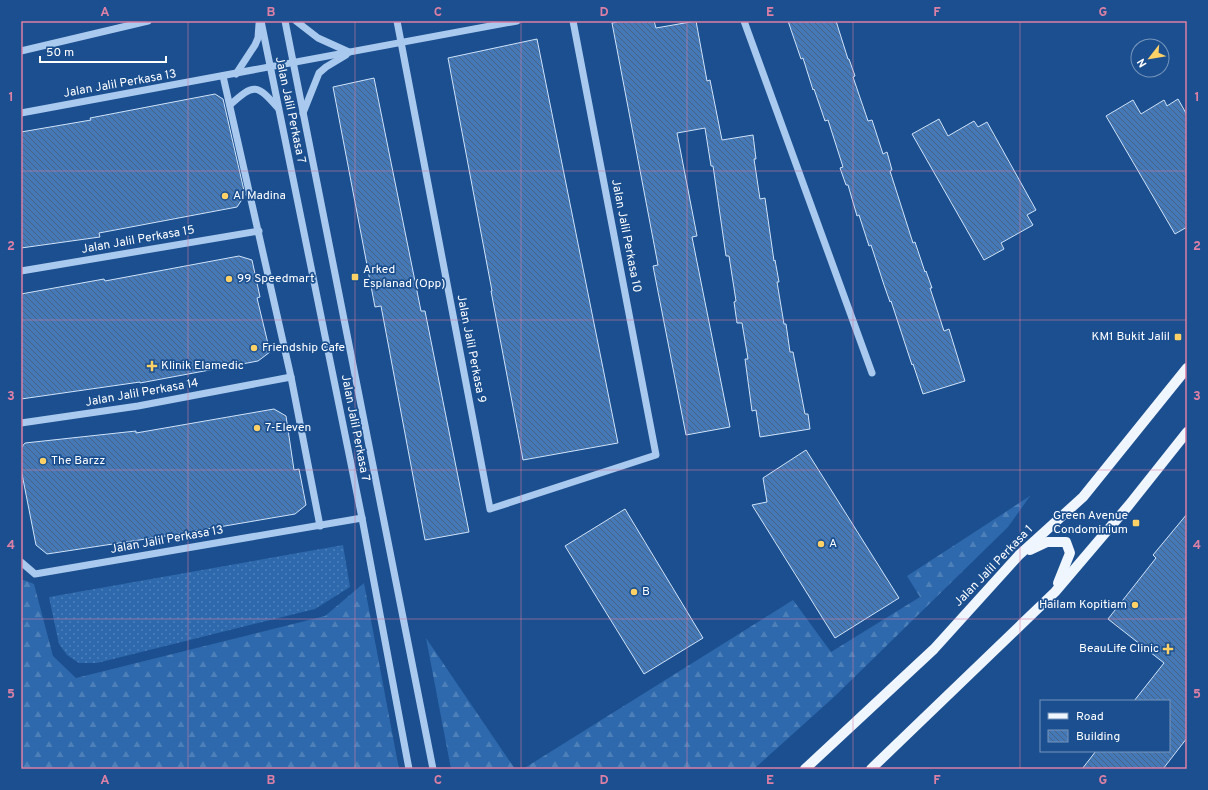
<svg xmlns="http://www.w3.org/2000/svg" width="1208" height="790" font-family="Overpass,sans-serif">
	<defs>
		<pattern id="grass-dots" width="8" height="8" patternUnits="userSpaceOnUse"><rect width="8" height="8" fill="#2e69ad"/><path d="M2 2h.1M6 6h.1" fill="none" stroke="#4d80b9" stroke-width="1.8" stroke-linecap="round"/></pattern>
		<pattern id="forest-firs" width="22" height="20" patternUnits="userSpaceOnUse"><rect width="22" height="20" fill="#2e69ad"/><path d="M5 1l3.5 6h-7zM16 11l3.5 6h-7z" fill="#4d80b9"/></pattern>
		<pattern id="building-back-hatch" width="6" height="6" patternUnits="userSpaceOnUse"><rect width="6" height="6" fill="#4478b7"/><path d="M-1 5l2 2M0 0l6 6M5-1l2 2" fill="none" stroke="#486282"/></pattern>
	</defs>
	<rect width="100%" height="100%" fill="#1b4f8f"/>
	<polygon fill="url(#grass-dots)" points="343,545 350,587 315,609 97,663 79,663 67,655 59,644 49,597"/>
	<g fill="url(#forest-firs)">
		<polygon points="1030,496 1008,527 834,697 754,769 523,769 793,600 831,652 920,597 907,576"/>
		<polygon points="21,579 34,584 53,656 76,678 325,616 364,583 399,769 21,769"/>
		<polygon points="426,638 515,769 451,769"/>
	</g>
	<g fill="url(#building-back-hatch)" stroke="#cfe3fa">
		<polygon points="622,21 654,21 656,28 696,21 707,81 710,80 722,140 753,135 756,159 754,159 760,199 765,198 774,261 775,260 779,282 777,282 784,324 786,324 790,352 793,352 805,414 808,414 810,429 760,437 756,410 752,411 745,359 748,359 742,323 737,323 734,302 736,301 729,256 726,256 713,166 711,166 705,128 677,133 697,236 692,237 730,427 686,435 653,266 658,265 612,23"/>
		<polygon points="788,21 836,21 848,59 849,59 855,76 853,77 868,121 872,120 883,154 887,152 892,170 890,171 913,243 915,242 925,272 926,271 932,288 930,288 944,331 949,329 965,381 923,394 913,364 912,365 891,301 890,302 884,285 871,245 869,246 859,215 857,216 848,185 846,185 840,168 843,167 828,120 825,121 814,89 813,90 803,58 801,59"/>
		<polygon points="537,39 618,443 523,460 491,291 492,291 448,58"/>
		<polygon points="374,78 421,311 425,311 469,532 425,540 381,306 375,307 333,87"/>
		<polygon points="215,94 223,99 245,195 237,207 99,233 100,237 21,248 21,132 91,120 90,118"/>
		<polygon points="1178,99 1187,115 1187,227 1175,234 1106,116 1133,100 1141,114 1164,100 1167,106"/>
		<polygon points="939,119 948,136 974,121 978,127 987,122 1036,210 1027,215 1033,225 1001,243 1004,249 984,260 912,134"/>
		<polygon points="239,256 252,260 260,297 257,298 270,352 258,361 140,383 140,382 21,399 21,294 104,279 105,281"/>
		<polygon points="274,409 286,416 294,470 299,469 306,505 295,514 172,535 47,554 36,545 21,469 21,448 25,443 136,431 136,433"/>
		<polygon points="806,450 899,598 835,638 752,505 767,502 763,478"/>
		<polygon points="625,509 703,638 644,674 565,546"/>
		<polygon points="1187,514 1187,738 1163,769 1082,769 1096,751 1169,751 1169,701 1134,701 1164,663 1108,619 1156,558 1153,555"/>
	</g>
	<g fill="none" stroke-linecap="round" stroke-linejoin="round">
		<g stroke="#a9c9ee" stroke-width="7">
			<polyline points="261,21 362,518 409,769"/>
			<polyline points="285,21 433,769"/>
			<polyline points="296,21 318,38 349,52"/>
			<polyline points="397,21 490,509 656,455 573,21"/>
			<polyline points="744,21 872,373"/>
			<polyline points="21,51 148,21"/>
			<polyline points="236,74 255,45 258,38 259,24"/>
			<polyline points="223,76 291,377 320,526"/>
			<path d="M230 105C254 83 257 84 278 108"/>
			<polyline points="21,113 517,21"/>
			<polyline points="303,113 319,73 326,67 346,55"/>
			<polyline points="21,271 259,231"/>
			<polyline points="21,423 138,406 291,377"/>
			<polyline points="21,562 35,574 362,518"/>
		</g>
		<g stroke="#f0f6ff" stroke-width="10">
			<polyline points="1030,550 1047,542 1066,542 1070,553 1058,583"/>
			<polyline points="805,769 934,649 1019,555 1083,497 1187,368"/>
			<polyline points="871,769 1055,592 1129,505 1187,432"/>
		</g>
	</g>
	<path fill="none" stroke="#dd80a5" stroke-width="1" stroke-opacity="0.55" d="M188 21V769M355 21V769M521 21V769M687 21V769M853 21V769M1020 21V769M21 171H1187M21 320H1187M21 470H1187M21 619H1187"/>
	<g fill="#ffd166" stroke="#1b4f8f" stroke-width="1.5">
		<circle cx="225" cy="196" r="4"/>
		<rect x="351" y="273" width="8" height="8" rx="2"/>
		<circle cx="229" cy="279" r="4"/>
		<rect x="1174" y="333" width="8" height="8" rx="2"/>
		<circle cx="254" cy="348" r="4"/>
		<path d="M150 360h4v4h4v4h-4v4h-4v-4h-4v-4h4z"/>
		<circle cx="257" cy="428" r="4"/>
		<circle cx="43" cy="461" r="4"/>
		<rect x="1132" y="519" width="8" height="8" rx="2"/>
		<circle cx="821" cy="544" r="4"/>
		<circle cx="634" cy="592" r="4"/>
		<circle cx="1135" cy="605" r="4"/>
		<path d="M1166 643h4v4h4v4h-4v4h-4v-4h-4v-4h4z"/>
	</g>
	<g text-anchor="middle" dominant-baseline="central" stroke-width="3.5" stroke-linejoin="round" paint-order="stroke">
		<g font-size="12" fill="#fff" stroke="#1b4f8f">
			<text transform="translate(120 84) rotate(-10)">Jalan Jalil Perkasa 13</text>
			<text transform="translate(290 110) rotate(78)">Jalan Jalil Perkasa 7</text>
			<text transform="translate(626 236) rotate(79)">Jalan Jalil Perkasa 10</text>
			<text transform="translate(138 240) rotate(-10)">Jalan Jalil Perkasa 15</text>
			<text transform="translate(471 349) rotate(79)">Jalan Jalil Perkasa 9</text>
			<text transform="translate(142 393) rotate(-10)">Jalan Jalil Perkasa 14</text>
			<text transform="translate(355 428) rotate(79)">Jalan Jalil Perkasa 7</text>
			<text transform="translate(167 540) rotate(-10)">Jalan Jalil Perkasa 13</text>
			<text transform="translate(994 566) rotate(-46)">Jalan Jalil Perkasa 1</text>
		</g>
		<g font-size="12" fill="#fff" stroke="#1b4f8f" text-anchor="start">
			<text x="233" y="196">Al Madina</text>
			<text x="363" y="270">Arked<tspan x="363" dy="14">Esplanad (Opp)</tspan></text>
			<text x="237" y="279">99 Speedmart</text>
			<text x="1170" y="337" text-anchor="end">KM1 Bukit Jalil</text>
			<text x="262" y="348">Friendship Cafe</text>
			<text x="161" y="366">Klinik Elamedic</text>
			<text x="265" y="428">7-Eleven</text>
			<text x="51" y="461">The Barzz</text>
			<text x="1128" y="516" text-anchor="end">Green Avenue<tspan x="1128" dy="14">Condominium</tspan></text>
			<text x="829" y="544">A</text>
			<text x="642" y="592">B</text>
			<text x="1127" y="605" text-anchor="end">Hailam Kopitiam</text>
			<text x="1159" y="649" text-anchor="end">BeauLife Clinic</text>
		</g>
	</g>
	<rect width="1208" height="790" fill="none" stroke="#1b4f8f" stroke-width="44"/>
	<rect x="1040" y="700" width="130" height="52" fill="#1b4f8f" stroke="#7695bc"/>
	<rect x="1048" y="713" width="20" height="6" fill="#f0f6ff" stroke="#7695bc"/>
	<text x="1076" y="720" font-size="12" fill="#ffffff">Road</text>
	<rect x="1048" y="730" width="20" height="12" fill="url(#building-back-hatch)" stroke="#7695bc"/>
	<text x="1076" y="740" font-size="12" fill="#ffffff">Building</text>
	<g transform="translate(1150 58) rotate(239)"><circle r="19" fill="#1b4f8f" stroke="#7695bc"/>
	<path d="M0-3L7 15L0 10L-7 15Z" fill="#ffd166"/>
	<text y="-6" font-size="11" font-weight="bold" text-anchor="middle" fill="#ffffff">N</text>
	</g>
	<path d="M40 56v6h126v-6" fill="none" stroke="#ffffff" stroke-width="2"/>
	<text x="46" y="56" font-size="12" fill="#ffffff" stroke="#1b4f8f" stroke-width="3" paint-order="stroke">50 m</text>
	<rect x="22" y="22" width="1164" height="746" fill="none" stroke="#dd80a5" stroke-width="1.5"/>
	<g font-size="13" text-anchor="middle" font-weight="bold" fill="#dd80a5">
		<text x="105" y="16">A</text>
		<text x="271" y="16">B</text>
		<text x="438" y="16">C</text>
		<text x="604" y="16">D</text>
		<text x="770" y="16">E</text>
		<text x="937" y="16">F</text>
		<text x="1103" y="16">G</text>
		<text x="11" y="101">1</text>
		<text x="1197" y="101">1</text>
		<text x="11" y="250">2</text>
		<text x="1197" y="250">2</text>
		<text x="11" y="400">3</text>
		<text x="1197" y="400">3</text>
		<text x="11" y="549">4</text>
		<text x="1197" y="549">4</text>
		<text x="11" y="698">5</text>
		<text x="1197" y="698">5</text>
		<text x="105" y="784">A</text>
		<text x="271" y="784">B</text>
		<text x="438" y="784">C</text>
		<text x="604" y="784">D</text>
		<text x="770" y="784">E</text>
		<text x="937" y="784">F</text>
		<text x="1103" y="784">G</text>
	</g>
</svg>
